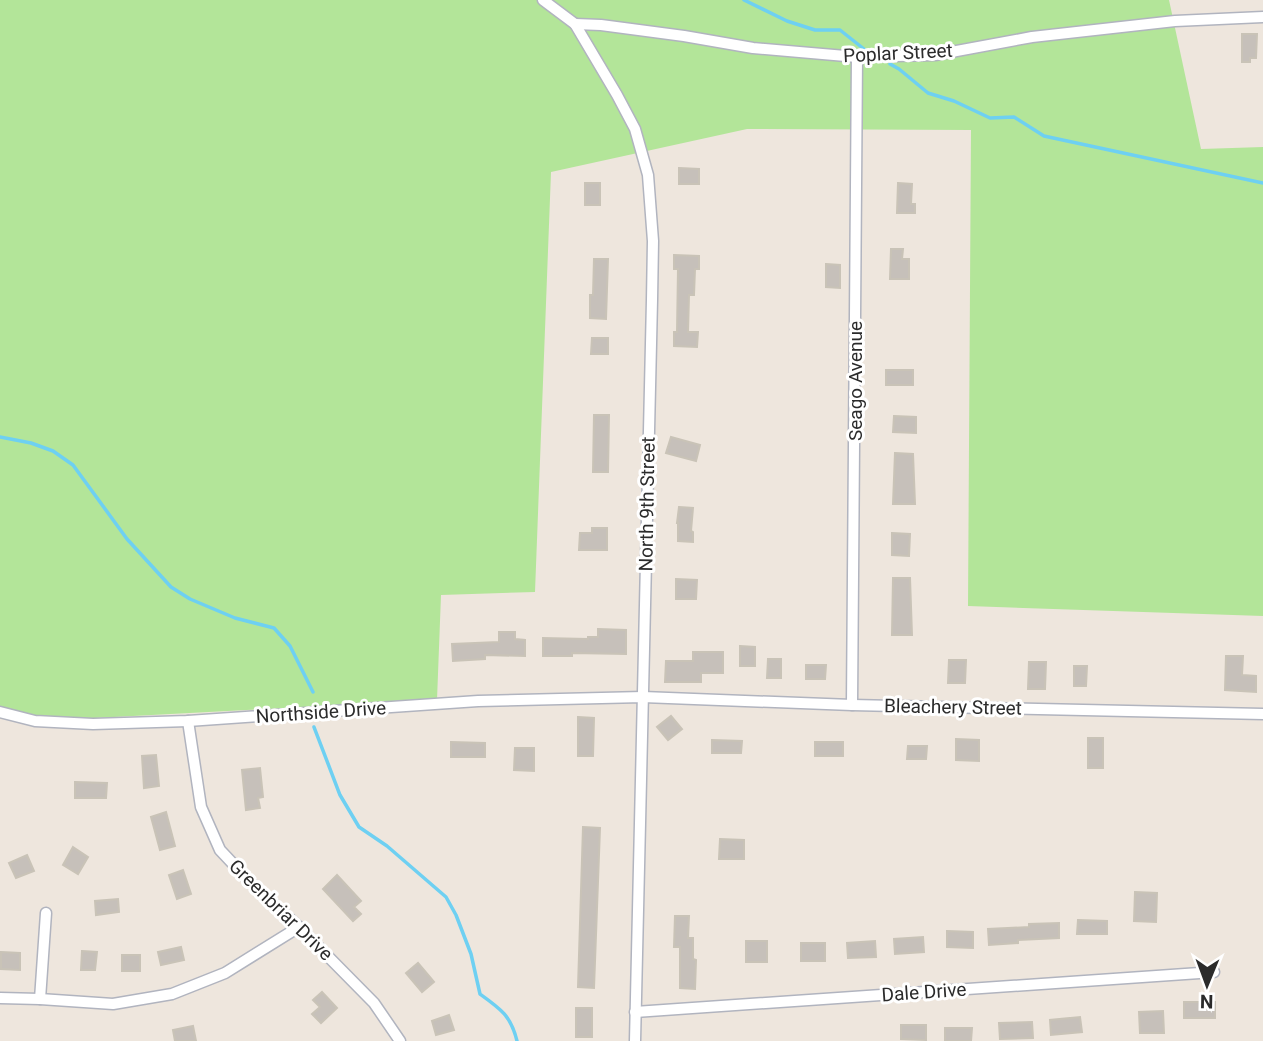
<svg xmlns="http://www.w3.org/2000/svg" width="1263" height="1041" font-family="Roboto,sans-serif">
	<rect width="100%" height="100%" fill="#eee6dd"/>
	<polygon fill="#b3e599" points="0,0 1169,0 1201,149 1263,147 1263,616 968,606 971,130 747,129 551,172 535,592 441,595 437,700 38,721 0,709"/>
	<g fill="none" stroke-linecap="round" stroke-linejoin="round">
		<g stroke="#6ed0f2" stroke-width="3.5">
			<polyline points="744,0 787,21 815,30 840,30 869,53"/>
			<polyline points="890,64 899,69 928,93 954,101 990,118 1014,117 1044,136 1263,183"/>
			<polyline points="0,437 31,443 53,451 73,465 127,539 171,587 190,599 235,618 274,628 290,646 313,692"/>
			<path d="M314 727 340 795 359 827 387 846 446 897 456 915 471 954 480 994C501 1009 511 1016 517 1041"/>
		</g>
	</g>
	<g fill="#c6c0ba" stroke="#c9c3b7" stroke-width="2">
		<polygon points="1242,34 1257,34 1256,58 1250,58 1250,62 1242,62"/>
		<polygon points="679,168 699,169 699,184 679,184"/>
		<rect x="585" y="183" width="15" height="22"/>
		<polygon points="898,183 912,184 911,204 915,204 915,213 897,213"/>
		<polygon points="891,249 903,249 902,259 909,259 909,279 890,279"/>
		<polygon points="674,255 699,256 699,269 695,269 694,295 689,295 688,332 698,332 697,347 674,346 674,332 677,332 678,269 674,269"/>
		<polygon points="594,259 608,259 606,319 590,318 590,295 593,295"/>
		<polygon points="826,264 840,265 840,288 826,287"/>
		<polygon points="592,338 608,338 608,354 591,354"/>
		<rect x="886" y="370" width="27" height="15"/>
		<polygon points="594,415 609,415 608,472 593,472"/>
		<polygon points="894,416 916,417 916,433 893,432"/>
		<polygon points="671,437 700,445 696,461 666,453"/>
		<polygon points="895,453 913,454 915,504 893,504"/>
		<polygon points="679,507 693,508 691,531 693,532 693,542 678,541 678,523 677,523"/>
		<polygon points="592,528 607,528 607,550 579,550 580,533 592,533"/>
		<polygon points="892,533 910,534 909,556 892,555"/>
		<polygon points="893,578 910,578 912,635 892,635"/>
		<polygon points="676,579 697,580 696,599 676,599"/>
		<polygon points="598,629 626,630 626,654 572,653 572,656 543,656 543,638 588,639 588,637 598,637"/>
		<polygon points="499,632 515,632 515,639 525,640 525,656 485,655 485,659 453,661 452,644 499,642"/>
		<polygon points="740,646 755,647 755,666 740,666"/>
		<polygon points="693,652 723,652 723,673 701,673 701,682 665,682 666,661 693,661"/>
		<polygon points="1226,656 1243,656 1242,675 1256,676 1256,692 1225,690"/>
		<polygon points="768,659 781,659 781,678 767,678"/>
		<polygon points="949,660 966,660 965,683 948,683"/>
		<polygon points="1029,662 1046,662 1045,689 1028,689"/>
		<polygon points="806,665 826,665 825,679 806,679"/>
		<polygon points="1074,666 1087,666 1086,686 1074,686"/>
		<polygon points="671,716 682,729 668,740 657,727"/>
		<polygon points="578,717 594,718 593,756 578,756"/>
		<rect x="1088" y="738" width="15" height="30"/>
		<polygon points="956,739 979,740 979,761 956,760"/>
		<polygon points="712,740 742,741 741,753 712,753"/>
		<polygon points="451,742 485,743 485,757 451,757"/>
		<rect x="815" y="742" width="28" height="14"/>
		<polygon points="908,746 927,746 926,759 907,759"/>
		<polygon points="515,748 534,748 534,771 514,770"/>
		<polygon points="156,755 159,786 144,788 142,756"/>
		<polygon points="260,768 263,797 258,798 260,808 246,810 242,770"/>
		<polygon points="75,782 107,783 106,798 75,798"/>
		<polygon points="166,812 175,846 160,850 151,817"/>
		<polygon points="583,827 600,828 594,988 578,987"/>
		<polygon points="720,839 744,840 744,859 719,859"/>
		<polygon points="73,847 88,857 78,874 63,865"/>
		<polygon points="27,855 34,871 16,878 9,863"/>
		<polygon points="183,870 191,894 177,899 169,875"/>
		<polygon points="337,875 361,901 354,907 361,914 353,921 323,889"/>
		<polygon points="1135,892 1157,893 1156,922 1134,921"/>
		<polygon points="118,899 119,912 96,915 95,901"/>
		<polygon points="675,916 689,916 688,938 693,938 693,959 696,960 695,989 680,988 680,947 674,947"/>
		<polygon points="1078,920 1107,921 1107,934 1077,934"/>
		<polygon points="1059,923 1059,938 1018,940 1018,943 989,945 988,929 1029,927 1029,924"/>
		<polygon points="947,931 973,932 973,948 947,947"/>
		<polygon points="923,937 924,952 895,954 894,939"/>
		<rect x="746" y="941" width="21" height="21"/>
		<polygon points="875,941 876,957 848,958 847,943"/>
		<rect x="801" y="943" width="24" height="18"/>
		<polygon points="181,947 184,960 161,965 158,952"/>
		<polygon points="82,951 97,952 95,970 81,970"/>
		<polygon points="1,952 20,953 20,970 1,969"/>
		<rect x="122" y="955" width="18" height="16"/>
		<polygon points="418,963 434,982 422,992 406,973"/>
		<polygon points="322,992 337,1008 321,1023 312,1014 320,1007 313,1000"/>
		<rect x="1184" y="1002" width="31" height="16"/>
		<rect x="576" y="1008" width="16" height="29"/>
		<polygon points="1163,1011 1164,1033 1140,1033 1139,1012"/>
		<polygon points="449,1015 454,1030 436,1035 432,1021"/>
		<polygon points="1080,1017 1082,1032 1051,1035 1050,1020"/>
		<polygon points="1032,1022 1033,1038 1000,1039 999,1023"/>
		<polygon points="901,1025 926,1025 926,1040 901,1039"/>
		<polygon points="193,1026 196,1041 175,1041 173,1030"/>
		<polygon points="945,1028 972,1028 971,1041 945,1041"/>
	</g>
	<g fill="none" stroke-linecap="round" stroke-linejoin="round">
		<g stroke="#b1b4bf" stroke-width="13">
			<g id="minor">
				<polyline points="543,0 575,24 617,95 635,129 648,175 653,241 652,300 635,1041"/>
				<polyline points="575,24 601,25 684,36 753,48 857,57 935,55 1032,37 1175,21 1263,17"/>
				<polyline points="852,705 857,57"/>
				<polyline points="0,712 35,721 93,724 188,721 478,701 643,697 852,705 1263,714"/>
				<polyline points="188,721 201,807 220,850 252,884 299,927 374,1003 400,1041"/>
				<polyline points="0,998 40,999 113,1004 172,994 225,973 299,927"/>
				<polyline points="40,999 46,913"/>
				<polyline points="635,1012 1214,972"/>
			</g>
		</g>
		<use href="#minor" stroke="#fff" stroke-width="10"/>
	</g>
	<g text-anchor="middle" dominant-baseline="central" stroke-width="6" stroke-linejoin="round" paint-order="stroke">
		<g font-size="19" fill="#2b2b2b" stroke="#fff">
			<text transform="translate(898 53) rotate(-3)">Poplar Street</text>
			<text transform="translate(855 381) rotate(-90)">Seago Avenue</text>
			<text transform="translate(647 504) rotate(-89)">North 9th Street</text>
			<text transform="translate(953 707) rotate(1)">Bleachery Street</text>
			<text transform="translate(321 712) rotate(-4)">Northside Drive</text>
			<text transform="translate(281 910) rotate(44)">Greenbriar Drive</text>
			<text transform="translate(924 992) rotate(-4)">Dale Drive</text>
		</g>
	</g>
	<g transform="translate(1207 985) rotate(181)" stroke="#ffffff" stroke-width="5" paint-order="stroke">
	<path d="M0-5L12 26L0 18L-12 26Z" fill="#2b2b2b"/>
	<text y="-10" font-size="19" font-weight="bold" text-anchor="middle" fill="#2b2b2b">N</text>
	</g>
</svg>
